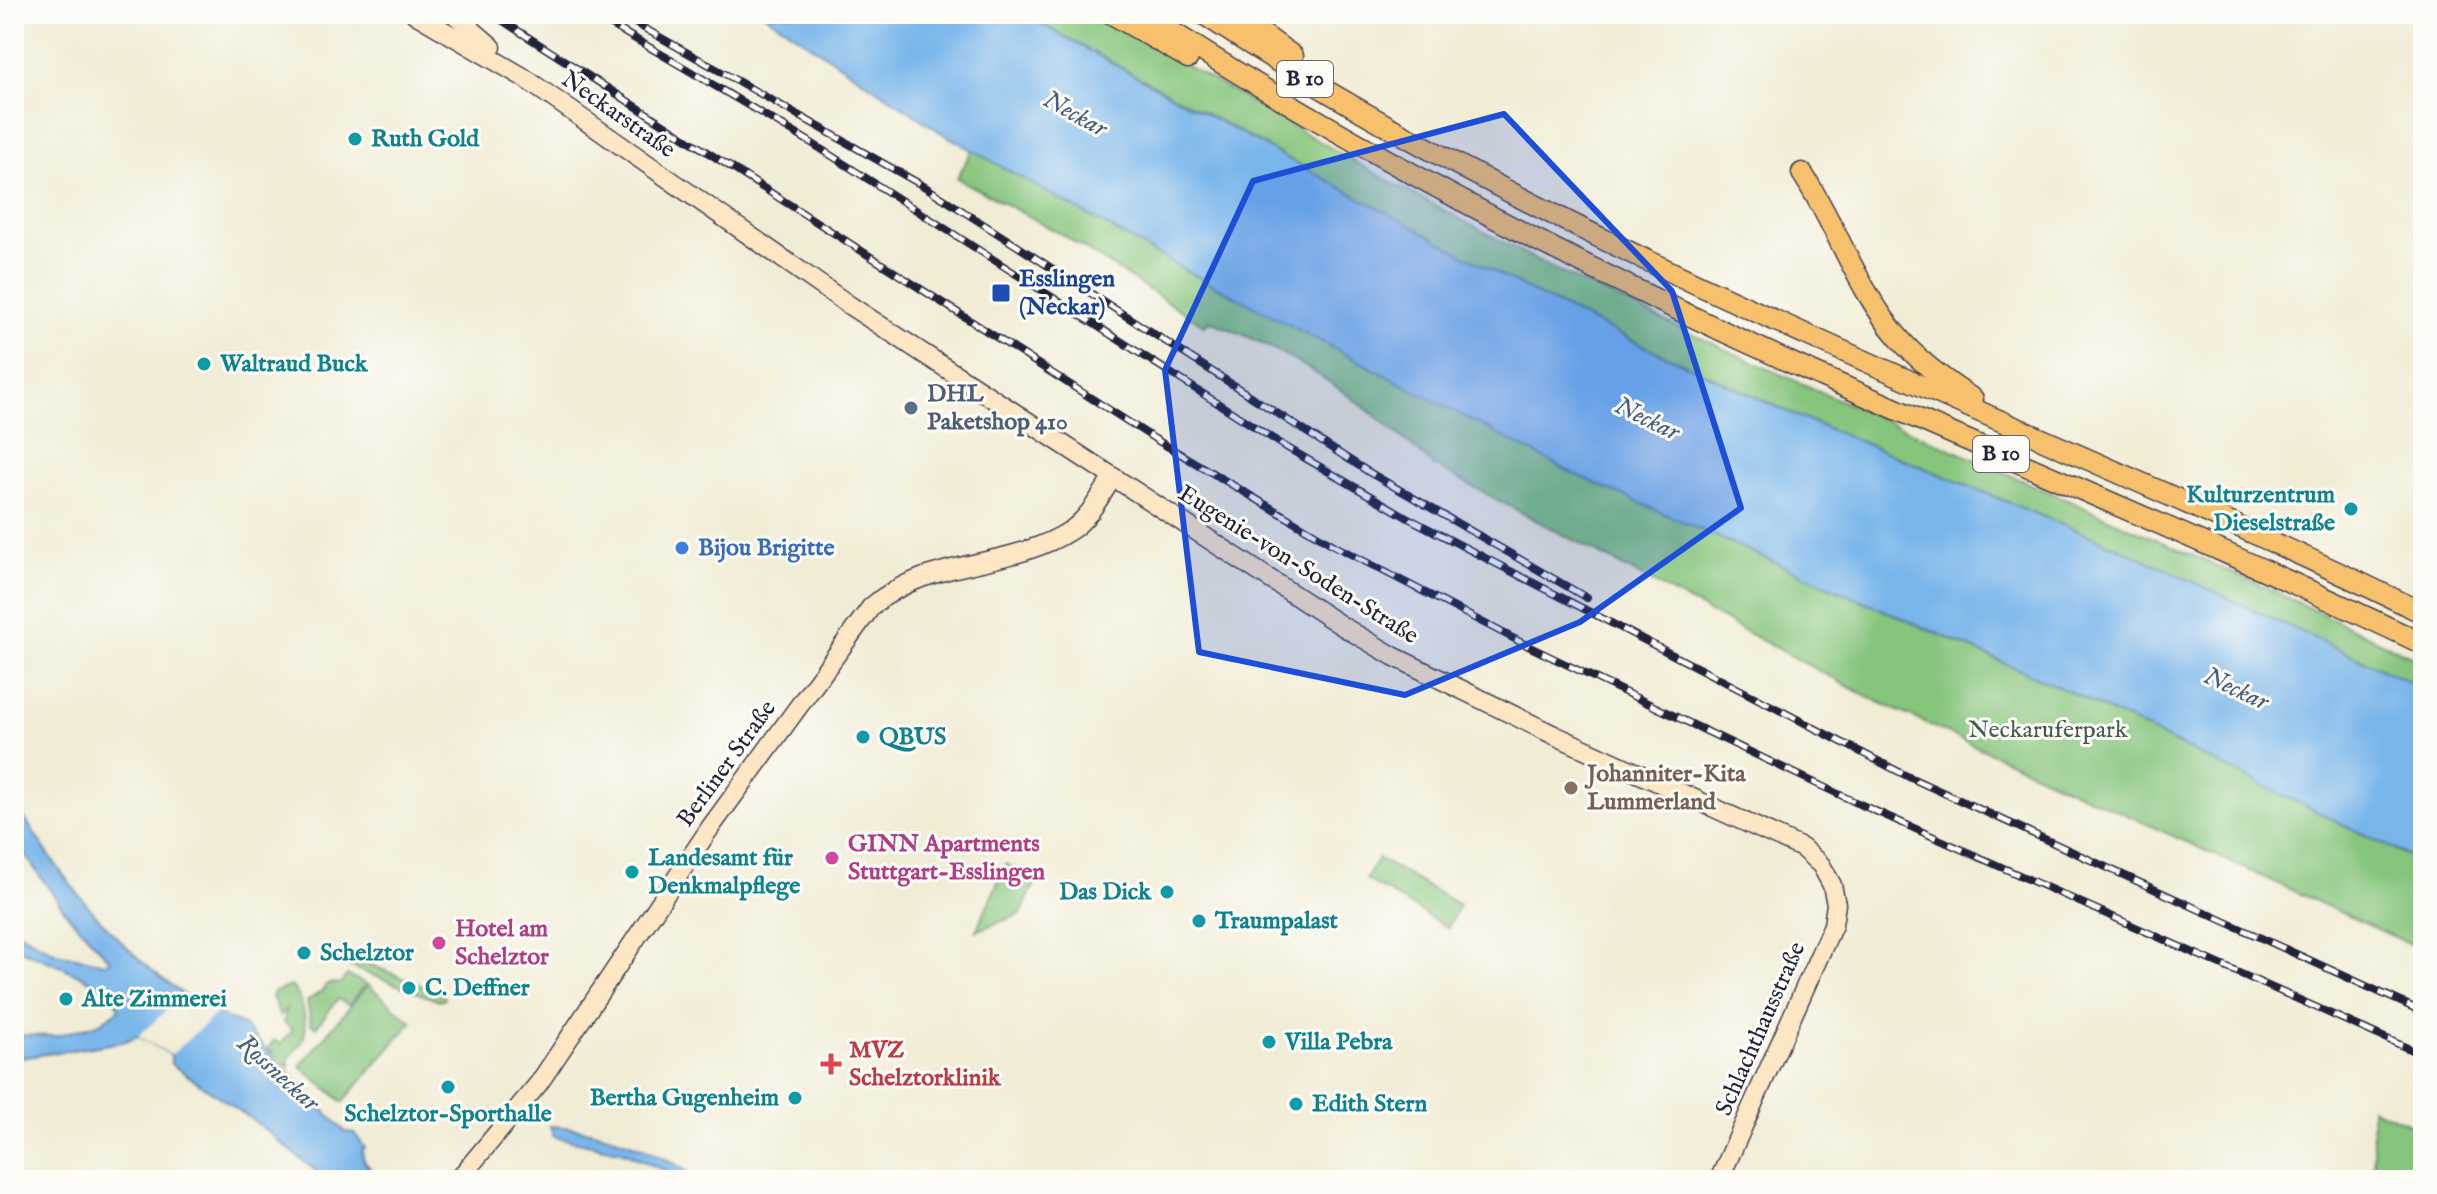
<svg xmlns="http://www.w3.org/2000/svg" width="2437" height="1194" font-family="'IM FELL English',serif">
	<rect width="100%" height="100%" fill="#fdfcf7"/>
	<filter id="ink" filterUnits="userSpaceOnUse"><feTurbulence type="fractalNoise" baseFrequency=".0125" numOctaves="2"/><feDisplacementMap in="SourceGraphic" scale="16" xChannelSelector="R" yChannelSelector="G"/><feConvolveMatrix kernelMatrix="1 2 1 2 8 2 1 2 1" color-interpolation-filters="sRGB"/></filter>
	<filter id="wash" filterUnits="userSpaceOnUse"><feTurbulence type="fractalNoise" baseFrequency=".006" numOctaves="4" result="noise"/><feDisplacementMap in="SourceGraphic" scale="32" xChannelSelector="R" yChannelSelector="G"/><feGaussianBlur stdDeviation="1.8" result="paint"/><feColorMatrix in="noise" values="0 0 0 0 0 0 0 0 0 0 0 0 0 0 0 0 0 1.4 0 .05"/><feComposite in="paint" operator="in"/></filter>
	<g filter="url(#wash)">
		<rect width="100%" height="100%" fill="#f1ecd5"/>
		<g fill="#85c57c" stroke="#54745c" stroke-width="2">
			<polygon points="1023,14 1096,14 1391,182 1557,271 1753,362 2274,591 2423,662 2423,688 2122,549 1795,415 1629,339 1532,292"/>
			<path d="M972 150 1187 271 1574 474 2066 690 2423 863V950L1870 698 1434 466C1365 403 1296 352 1209 321L1205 326 1063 235 957 178Z"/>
			<polygon points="1378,858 1459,905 1448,928 1366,879"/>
			<polygon points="1006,864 1037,878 1021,914 976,931"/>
			<polygon points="346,955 443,994 445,999 439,1001 343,964"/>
			<polygon points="347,975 366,984 349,1005 338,999 316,1027 311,1024 307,1001 322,991 327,984 341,983"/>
			<polygon points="368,985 412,1022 343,1102 300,1066"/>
			<path d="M291 986C302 996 308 1023 304 1037 301 1046 293 1052 288 1060L289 1068 268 1048 274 1040 281 1044 293 1030 284 1022 286 1009 280 1016 272 997 274 992Z"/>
			<polygon points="2372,1108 2423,1130 2423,1180 2374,1180"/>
		</g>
		<g fill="#78b5ea" stroke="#4d6c92" stroke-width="2">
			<polygon points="764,14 1023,14 1532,292 1629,339 1795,415 2122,549 2423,688 2423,863 2066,690 1574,474 1187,271 942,133"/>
			<path d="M14 800C63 885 148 991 243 1025L345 1132 354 1133 365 1148 362 1151 364 1161 380 1180H327L254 1121 171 1064V1055L138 1036 122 1042 14 1059V1035L56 1036 98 1024 119 1010C114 982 38 959 14 947V930L56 953 105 963 111 961 69 916 14 840Z"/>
			<path d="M550 1126C602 1128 658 1150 700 1180H685L624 1152 554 1137Z"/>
		</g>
		<polygon fill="#f1ecd5" points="185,994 217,1013 171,1055 138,1036"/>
	</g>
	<g filter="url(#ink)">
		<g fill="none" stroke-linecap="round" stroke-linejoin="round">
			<g stroke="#414052" stroke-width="19">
				<polyline id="tertiary" points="2421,14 2423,15"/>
			</g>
			<g stroke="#414052" stroke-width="21">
				<g id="secondary">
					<polyline points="415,14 523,77 849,305 1342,626 1393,656 1552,734 1802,848 1821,865 1832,885 1836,904 1833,925 1719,1180"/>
					<polyline points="454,14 492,47"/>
					<path d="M458 1180 539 1083 710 828 871 607C927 557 1010 570 1071 530 1089 518 1101 495 1113 477"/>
				</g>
			</g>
			<g stroke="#414052" stroke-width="23">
				<g id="trunk">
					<polyline points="1112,14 1188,58"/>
					<path d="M1144 14C1351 148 1569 262 1794 364 2003 458 2216 544 2423 644"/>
					<path d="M1203 14C1584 265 2015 414 2423 613"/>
					<polyline points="1235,14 1293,56"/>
					<path d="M1802 173C1836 225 1857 289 1898 337 1919 362 1945 381 1973 399"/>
				</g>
			</g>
			<use href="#tertiary" stroke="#fff" stroke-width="16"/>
			<use href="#secondary" stroke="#fce6c4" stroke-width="18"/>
			<use href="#trunk" stroke="#f7c06c" stroke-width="20"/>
			<g stroke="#22223b" stroke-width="8">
				<g id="rail">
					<polyline points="492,14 1155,439 1337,547 1532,648 1853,801 2423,1055"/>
					<polyline points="593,14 810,142 1286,447 1410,519 1909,777 2423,1012"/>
					<polyline points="619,14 927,188 1367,471 1587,598"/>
				</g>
			</g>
			<use href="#rail" stroke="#fdfcf7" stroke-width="5" stroke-dasharray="15" stroke-linecap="butt"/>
		</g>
	</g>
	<path fill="#1d4ed8" fill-opacity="0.2" stroke="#1d4ed8" stroke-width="6" stroke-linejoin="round" d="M1504 114 1672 291 1741 508 1580 622 1405 695 1199 652 1165 370 1253 181Z"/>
	<g fill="#0f9aa8" stroke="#fdfcf7" stroke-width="3">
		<circle cx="355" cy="139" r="8"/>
		<circle cx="204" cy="364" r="8"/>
		<circle cx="2351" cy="509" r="8"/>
		<circle cx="863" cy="737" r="8"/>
		<circle cx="632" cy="872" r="8"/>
		<circle cx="1167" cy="892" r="8"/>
		<circle cx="1199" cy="921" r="8"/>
		<circle cx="304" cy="953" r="8"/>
		<circle cx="409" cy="988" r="8"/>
		<circle cx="66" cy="999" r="8"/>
		<circle cx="1269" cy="1042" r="8"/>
		<circle cx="448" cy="1087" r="8"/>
		<circle cx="795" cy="1098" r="8"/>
		<circle cx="1296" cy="1104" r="8"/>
	</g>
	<rect fill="#1a4fb4" stroke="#fdfcf7" stroke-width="3" x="991" y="283" width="20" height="20" rx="4"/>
	<circle fill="#5c6f8a" stroke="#fdfcf7" stroke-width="3" cx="911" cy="408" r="8"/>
	<circle fill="#3f7fe0" stroke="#fdfcf7" stroke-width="3" cx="682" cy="548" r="8"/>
	<circle fill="#8d6e63" stroke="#fdfcf7" stroke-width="3" cx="1571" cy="788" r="8"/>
	<g fill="#d1479c" stroke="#fdfcf7" stroke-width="3">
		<circle cx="832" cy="858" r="8"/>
		<circle cx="439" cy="943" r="8"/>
	</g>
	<path fill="#e0444e" stroke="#fdfcf7" stroke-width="3" d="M827 1052h8v8h8v8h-8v8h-8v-8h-8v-8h8z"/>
	<g text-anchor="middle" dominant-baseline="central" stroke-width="6" stroke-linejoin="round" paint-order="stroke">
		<g fill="#fdfcf7" stroke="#646373" stroke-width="2">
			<rect x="1277" y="61" width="56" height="36" rx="6"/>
			<rect x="1973" y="436" width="56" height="36" rx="6"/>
		</g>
		<g font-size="22" font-weight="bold" fill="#22223b">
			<text x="1305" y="79">B 10</text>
			<text x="2001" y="454">B 10</text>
		</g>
		<g font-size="24" fill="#22223b" stroke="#fdfcf7">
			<text transform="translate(618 115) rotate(35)">Neckarstraße</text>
			<text transform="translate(1298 565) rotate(32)">Eugenie-von-Soden-Straße</text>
			<text transform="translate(727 764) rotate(-54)">Berliner Straße</text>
			<text transform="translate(1761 1029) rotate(-66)">Schlachthausstraße</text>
		</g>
		<g font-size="24" font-weight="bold" fill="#0d838f" stroke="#fdfcf7" text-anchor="start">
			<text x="371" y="139">Ruth Gold</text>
			<text x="220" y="364">Waltraud Buck</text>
			<text x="2335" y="495" text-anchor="end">Kulturzentrum<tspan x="2335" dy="28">Dieselstraße</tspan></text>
			<text x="879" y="737">QBUS</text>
			<text x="648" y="858">Landesamt für<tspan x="648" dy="28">Denkmalpflege</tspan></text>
			<text x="1151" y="892" text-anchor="end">Das Dick</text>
			<text x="1215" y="921">Traumpalast</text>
			<text x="320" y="953">Schelztor</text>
			<text x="425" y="988">C. Deffner</text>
			<text x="82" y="999">Alte Zimmerei</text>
			<text x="1285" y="1042">Villa Pebra</text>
			<text x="779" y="1098" text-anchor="end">Bertha Gugenheim</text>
			<text x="1312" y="1104">Edith Stern</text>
			<text x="448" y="1114" text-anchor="middle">Schelztor-Sporthalle</text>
		</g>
		<g font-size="24" font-weight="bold" fill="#164399" stroke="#fdfcf7" text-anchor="start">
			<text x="1019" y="279">Esslingen<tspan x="1019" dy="28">(Neckar)</tspan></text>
		</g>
		<g font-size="24" font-weight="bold" fill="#4e5e75" stroke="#fdfcf7" text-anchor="start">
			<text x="927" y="394">DHL<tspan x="927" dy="28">Paketshop 410</tspan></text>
		</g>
		<g font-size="24" font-weight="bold" fill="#366cbe" stroke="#fdfcf7" text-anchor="start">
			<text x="698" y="548">Bijou Brigitte</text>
		</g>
		<g font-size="24" fill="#455b52" stroke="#fdfcf7">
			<text x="2048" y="730">Neckaruferpark</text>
		</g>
		<g font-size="24" font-weight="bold" fill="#785e54" stroke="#fdfcf7" text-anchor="start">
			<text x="1587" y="774">Johanniter-Kita<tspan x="1587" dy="28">Lummerland</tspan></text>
		</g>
		<g font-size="24" font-weight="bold" fill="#b23c85" stroke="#fdfcf7" text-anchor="start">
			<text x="848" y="844">GINN Apartments<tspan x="848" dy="28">Stuttgart-Esslingen</tspan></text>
			<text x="455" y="929">Hotel am<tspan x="455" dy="28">Schelztor</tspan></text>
		</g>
		<g font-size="24" font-weight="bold" fill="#be3a42" stroke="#fdfcf7" text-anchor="start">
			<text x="849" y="1050">MVZ<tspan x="849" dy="28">Schelztorklinik</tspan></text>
		</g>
		<g font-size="26" font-style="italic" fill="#445d81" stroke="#fdfcf7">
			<text transform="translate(1075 114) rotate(29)">Neckar</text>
			<text transform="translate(1647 419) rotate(26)">Neckar</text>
			<text transform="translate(2236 689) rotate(25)">Neckar</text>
			<text transform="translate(278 1073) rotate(42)">Rossneckar</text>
		</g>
	</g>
	<rect width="2437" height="1194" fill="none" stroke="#fdfcf7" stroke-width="48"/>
</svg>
